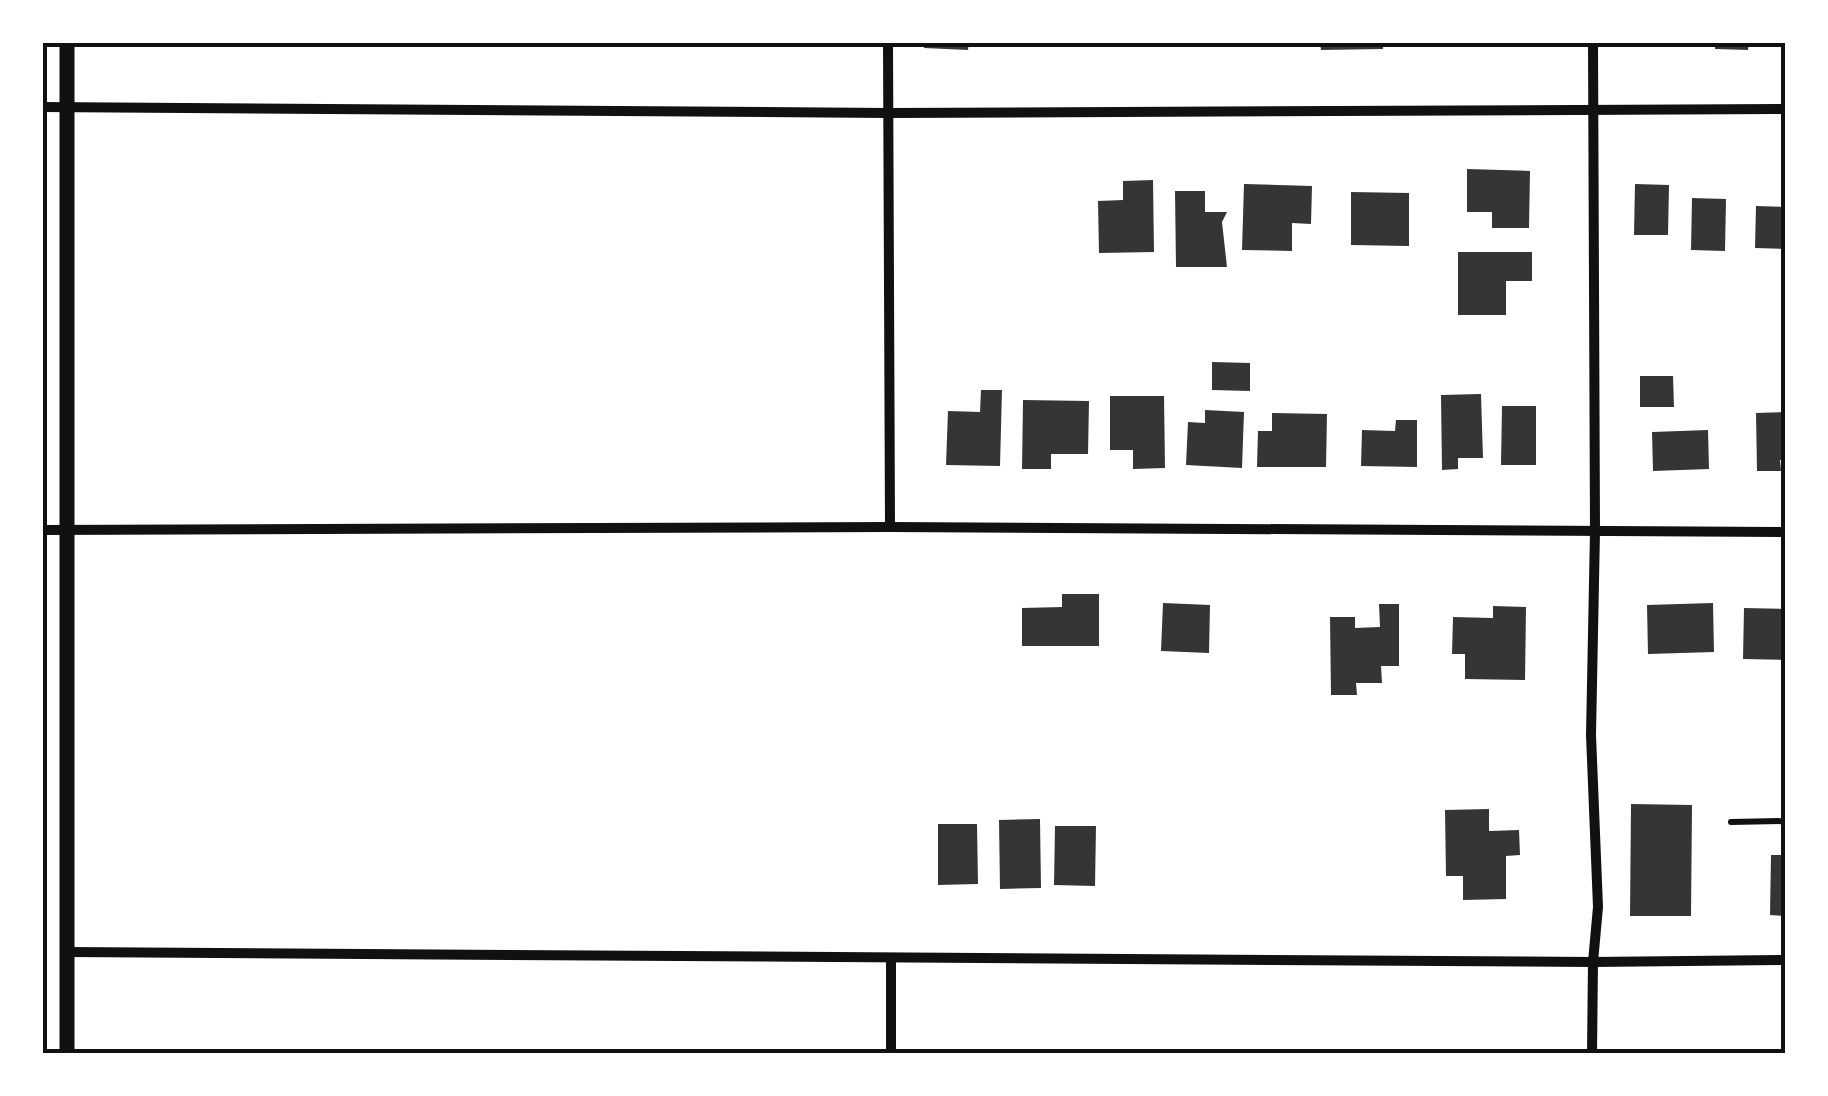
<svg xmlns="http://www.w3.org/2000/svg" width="1828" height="1096" font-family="'Noto Sans',sans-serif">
	<rect width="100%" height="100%" fill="#fff"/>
	<g fill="#353535">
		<polygon points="924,42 969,42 968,50 924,48"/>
		<polygon points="1320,42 1383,42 1383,49 1321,50"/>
		<polygon points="1715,42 1749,42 1748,50 1715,49"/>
		<polygon points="1467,169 1530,171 1529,228 1492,228 1492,212 1467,212"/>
		<polygon points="1153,180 1154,252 1099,253 1098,201 1123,200 1123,181"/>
		<polygon points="1244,184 1312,186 1311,224 1292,223 1292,251 1242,250"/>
		<polygon points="1635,184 1669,185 1668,235 1634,235"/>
		<polygon points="1175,191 1205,191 1205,212 1227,212 1222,222 1227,267 1176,267"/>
		<polygon points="1351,192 1409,193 1409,246 1351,245"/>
		<polygon points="1692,198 1726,199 1725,251 1691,250"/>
		<polygon points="1756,206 1786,207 1786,249 1755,248"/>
		<polygon points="1458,252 1532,252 1532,281 1506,281 1506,315 1458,315"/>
		<polygon points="1212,362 1250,363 1250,391 1212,390"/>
		<polygon points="1640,376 1673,376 1674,407 1640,407"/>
		<polygon points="981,390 1002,390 1000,466 946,465 948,411 980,412"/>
		<polygon points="1481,394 1483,458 1458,458 1458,469 1442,470 1441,395"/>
		<polygon points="1110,396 1164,396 1165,468 1133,469 1133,450 1110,450"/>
		<polygon points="1023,400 1089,401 1088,454 1051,454 1051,469 1022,469"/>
		<polygon points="1502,406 1536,406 1536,465 1501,465"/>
		<polygon points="1205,410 1244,412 1242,468 1186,465 1188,422 1205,423"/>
		<polygon points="1786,412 1786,460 1780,460 1781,471 1757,471 1756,413"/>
		<polygon points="1272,413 1327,414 1326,467 1257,467 1258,431 1272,431"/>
		<polygon points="1396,420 1417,420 1417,467 1361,466 1362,430 1395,431"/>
		<polygon points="1708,430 1709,469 1653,471 1652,432"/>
		<polygon points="1062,594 1099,594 1099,646 1022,646 1022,608 1062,607"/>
		<polygon points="1163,603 1210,605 1209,653 1161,651"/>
		<polygon points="1713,603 1714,652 1648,654 1647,605"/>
		<polygon points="1379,604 1399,604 1399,666 1381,666 1382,683 1356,683 1357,695 1331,695 1330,617 1355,617 1355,628 1380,627"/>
		<polygon points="1493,606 1526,607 1525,680 1465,679 1465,654 1452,654 1453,617 1493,618"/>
		<polygon points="1744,608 1786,609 1786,660 1743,659"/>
		<polygon points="1631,804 1692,805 1691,916 1630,916"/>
		<polygon points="1489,809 1489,831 1519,830 1520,855 1506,856 1506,899 1463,900 1463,876 1446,876 1445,810"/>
		<polygon points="1040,819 1041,888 1000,889 999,820"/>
		<polygon points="938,824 977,824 978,884 938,885"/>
		<polygon points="1055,826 1096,826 1095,886 1054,885"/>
		<polygon points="1771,855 1786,855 1786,916 1770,915"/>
	</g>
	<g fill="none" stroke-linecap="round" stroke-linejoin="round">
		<polyline stroke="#111" stroke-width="6" points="1731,822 1786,821"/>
		<g stroke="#111" stroke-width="10">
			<polyline points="888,42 890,527"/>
			<polyline points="42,107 888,113 1786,109"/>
			<polyline points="42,530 890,527 1786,532"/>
			<polyline points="67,952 1593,962 1786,960"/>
			<polyline points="891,1054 891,958"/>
			<polyline points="1592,1054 1593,962 1598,907 1591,735 1595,531 1593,42"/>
		</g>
		<polyline stroke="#111" stroke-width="15" points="67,42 67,1054"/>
	</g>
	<rect width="1828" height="1096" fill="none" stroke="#ffffff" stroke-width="90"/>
	<rect x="45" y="45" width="1738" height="1006" fill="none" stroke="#111" stroke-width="4"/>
</svg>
